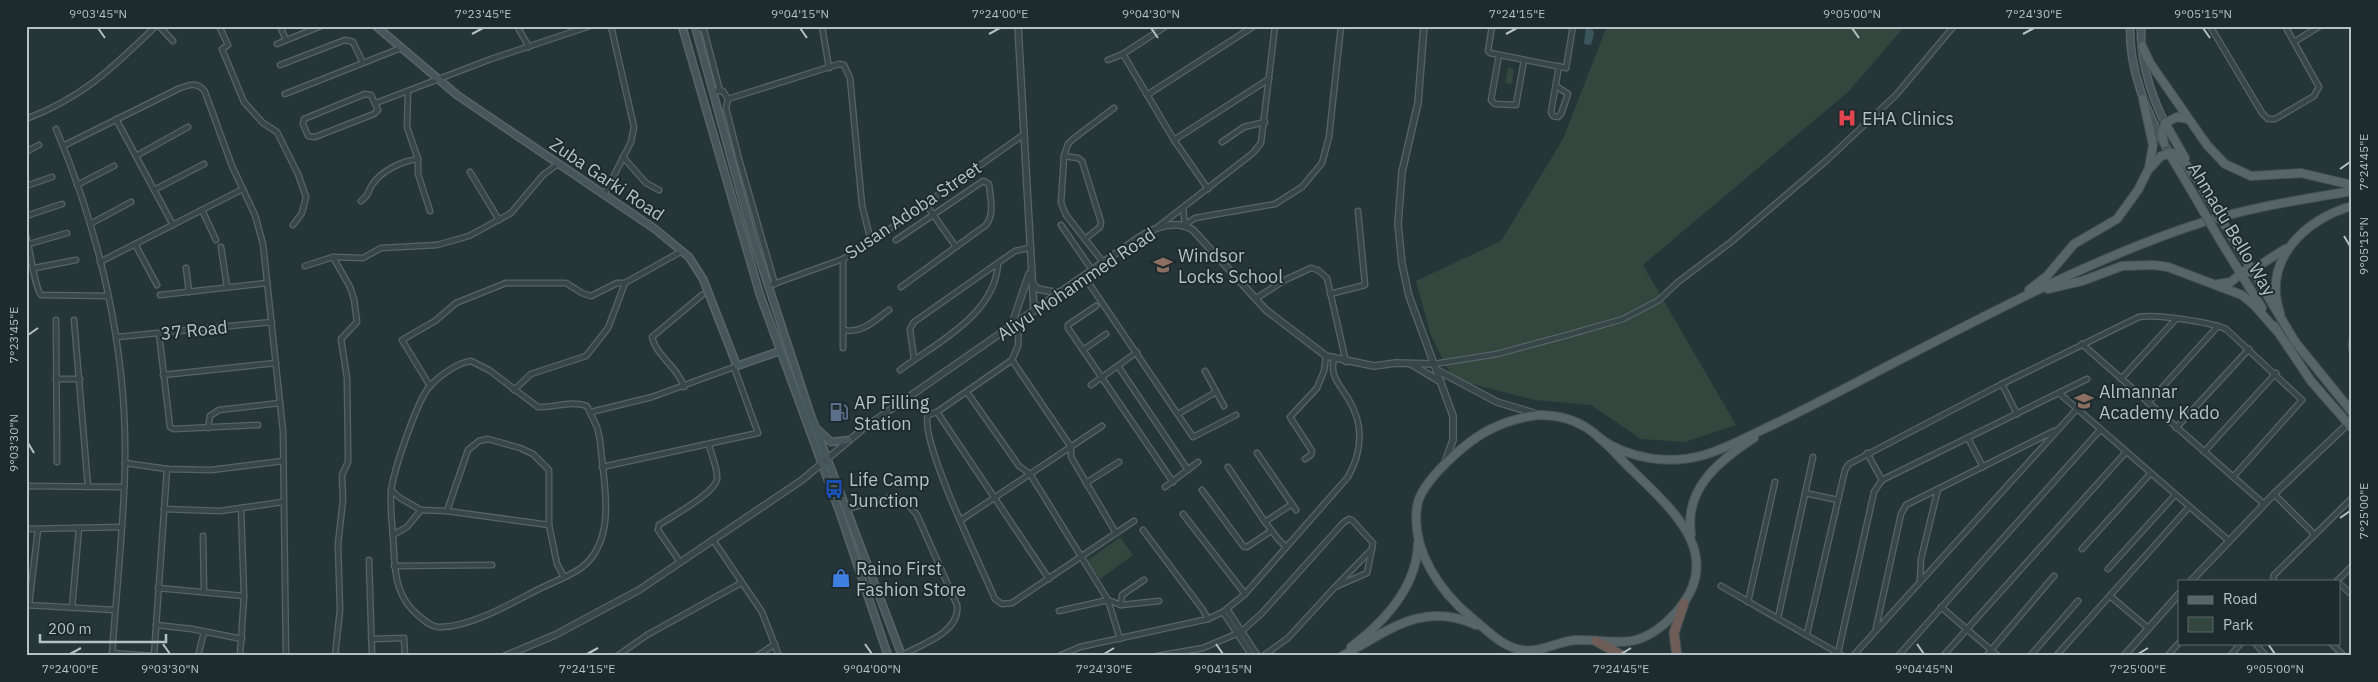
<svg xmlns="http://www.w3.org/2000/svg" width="2378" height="682" font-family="'IBM Plex Sans',sans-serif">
	<rect width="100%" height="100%" fill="#263538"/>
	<g fill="#33473e">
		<polygon points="1607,26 1905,26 1848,92 1643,265 1736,425 1685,442 1641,439 1591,405 1535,400 1453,379 1431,336 1416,281 1501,241 1563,139"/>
		<polygon points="1508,68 1514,69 1512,84 1505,83"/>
		<polygon points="1120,537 1133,555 1100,579 1087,561"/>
	</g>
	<polygon fill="#3b565d" points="1586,28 1593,30 1594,34 1591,45 1584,44"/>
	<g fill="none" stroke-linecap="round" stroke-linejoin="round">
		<g stroke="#576467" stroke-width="7">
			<g id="minor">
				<polyline points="159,26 173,41"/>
				<polyline points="219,26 228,45 222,49 244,102 263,123 277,132 298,174 306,197 302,213 293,225"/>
				<polyline points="280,26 286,40"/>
				<polyline points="517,26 529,47"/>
				<polyline points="695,26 704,30 720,91"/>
				<polyline points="822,26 829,68"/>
				<polyline points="1492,26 1488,51 1490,53 1566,68 1573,26"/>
				<polyline points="2210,26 2262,113 2268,119 2275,119 2314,96 2319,87 2285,26"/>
				<polyline points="2294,42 2320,26"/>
				<polyline points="277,44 321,26"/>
				<polyline points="1123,54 1166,26"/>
				<polyline points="1499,55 1491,100 1495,104 1516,105 1524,60"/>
				<polyline points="1108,60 1123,54 1174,140 1208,189"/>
				<polyline points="280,65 345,40 353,42 363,63"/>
				<polyline points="1556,86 1568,94 1561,114 1558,117 1553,116 1551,112 1559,66"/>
				<polyline points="713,91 723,91 728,99 839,64 844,65 850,78 862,205 871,242"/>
				<polyline points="408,92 407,127 418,159 418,174 430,211"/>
				<polyline points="285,94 401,48"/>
				<polygon points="365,94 371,95 378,110 374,114 315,137 308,136 303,124 304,119"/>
				<polyline points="1147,95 1254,26"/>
				<polyline points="728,99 726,108 739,159 775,284"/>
				<polyline points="376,103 491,59 590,26"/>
				<path d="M26 119C84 97 112 68 156 26"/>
				<polyline points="116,119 173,225"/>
				<path d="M56 129C100 233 127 349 125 463 124 527 116 592 112 656"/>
				<polyline points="1174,140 1269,79"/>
				<polyline points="1222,142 1244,127 1265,122"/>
				<path d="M63 146 178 89C188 85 198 81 205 92L232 166 255 215 263 244 283 431 286 656"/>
				<polyline points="26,152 39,145"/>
				<polyline points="136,156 188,127"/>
				<polyline points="1064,156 1078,158 1082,161 1101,222 1100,227 1085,239"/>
				<polyline points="623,157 646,183 659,190"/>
				<polyline points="470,172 499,220"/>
				<polyline points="77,185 114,166"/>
				<polyline points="26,186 52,177"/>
				<polyline points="154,190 204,164"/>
				<polyline points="604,195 631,142 634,127 611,26"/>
				<path d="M361 201C371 193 367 192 372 185 382 170 402 161 418 159"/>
				<polyline points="925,203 956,247"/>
				<polyline points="1183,208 1185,225"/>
				<polyline points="202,210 216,240"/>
				<polyline points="26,216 62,204"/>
				<polyline points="90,224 131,202"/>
				<polyline points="1061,225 1092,270"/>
				<polyline points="1185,225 1195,218 1275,204 1302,187 1322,163 1329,137 1341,26"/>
				<polyline points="1159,226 1253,153 1261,143 1275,26"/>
				<path d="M26 236C30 248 35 289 41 295L108 296"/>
				<path d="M896 240 983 181 989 184C990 197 995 214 986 225L901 287"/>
				<polyline points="29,244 67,233"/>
				<polyline points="135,244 157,285"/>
				<polyline points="221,247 227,287"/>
				<polyline points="100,262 243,189"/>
				<polyline points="1103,262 1066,215 1061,203 1064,156 1068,144 1073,139 1114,108"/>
				<polyline points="305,266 333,257"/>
				<polyline points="35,268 76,260"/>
				<polyline points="186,268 189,292"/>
				<polyline points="1084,276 1193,437 1236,415"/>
				<polyline points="768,286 843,259 871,242 1023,135"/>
				<polyline points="1330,294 1365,285 1358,211"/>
				<polyline points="160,295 267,283"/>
				<polyline points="1255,299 1285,280 1311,268 1318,270 1327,278 1346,362"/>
				<polyline points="1096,306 1068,325 1068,328 1173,482"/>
				<polyline points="56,320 57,462"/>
				<polyline points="74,320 88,487"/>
				<path d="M1019 321 1018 346 1012 360 937 412 928 415C919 440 982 568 995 599L1002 604 1012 603 1134 521"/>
				<path d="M844 330C862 334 875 320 889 310"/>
				<polyline points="159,334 170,427 174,429 258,425"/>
				<polyline points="117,337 272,322"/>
				<polyline points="2352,341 2352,349"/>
				<polyline points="2082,344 2264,504"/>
				<polyline points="843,348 843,259"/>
				<polyline points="1083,350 1106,334"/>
				<polyline points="914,359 910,329 914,322 1015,251 1029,248"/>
				<polyline points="1012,360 1071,447 1071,457 1116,533"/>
				<path d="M471 361 489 370 538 407C555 408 570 400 587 406L597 427 600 440C603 481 619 539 581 568 568 577 551 583 537 590 510 604 469 628 438 627 430 626 425 621 419 616 393 595 395 567 393 537 392 522 390 508 391 492 393 472 417 400 430 386 440 375 457 363 471 361Z"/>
				<polyline points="1434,364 1497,354 1571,334 1623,319 1659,300 1678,282 1731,242 1827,160 1896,95 1954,26"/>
				<polyline points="1118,366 1188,470"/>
				<path d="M900 370C936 343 995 315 998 264"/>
				<polyline points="1205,371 1224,406"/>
				<polyline points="163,375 276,363"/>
				<polyline points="56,379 80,379"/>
				<polyline points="2121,379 2175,320"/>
				<polyline points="2002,384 2017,414"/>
				<polyline points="1091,385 1137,352"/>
				<polyline points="430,386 402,340 435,321 456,303 506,283 566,283 582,293 591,296 617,283 625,283"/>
				<path d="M684 387C678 367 656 356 652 337L702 295"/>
				<polyline points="514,390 531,374 586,356 608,328 625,283 682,251"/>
				<polyline points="967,392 1019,466 1030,474 1108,600 1121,605 1159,601"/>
				<polyline points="2059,393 2228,540"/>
				<polyline points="2148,403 2218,326"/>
				<polyline points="591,412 652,397 734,367"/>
				<polyline points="937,412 1049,579"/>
				<polyline points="1178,414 1216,392"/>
				<polyline points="208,428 210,416 219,410 280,403"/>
				<polyline points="2176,428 2249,349"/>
				<polyline points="1968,438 1983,467"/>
				<polyline points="2204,452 2276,373"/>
				<polyline points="1257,453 1296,510"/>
				<polyline points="1305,459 1311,455 1312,451 1290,417 1317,388 1324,371 1326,356"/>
				<polyline points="125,463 167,469 211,470 283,461"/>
				<polyline points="602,467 758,433 734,367 737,366"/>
				<polyline points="1228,467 1265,522 1292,504"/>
				<polyline points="1882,480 2087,379"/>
				<polyline points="1086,483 1119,462"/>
				<polyline points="26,486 124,487"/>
				<polyline points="1165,487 1198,462"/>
				<polyline points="391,490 400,498 421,510"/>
				<polyline points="1202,490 1244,547 1247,547 1271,531"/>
				<polyline points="1805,493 1838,500"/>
				<polyline points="2274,494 2314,534"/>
				<polyline points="164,509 220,511 283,502"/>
				<path d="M847 509 891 497 906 502 917 515 957 605C961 632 921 645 902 655"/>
				<polyline points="447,511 468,450 479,441 488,439 520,448 533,454 549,470 549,525 557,564 564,577"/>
				<polyline points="1183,514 1245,594"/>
				<polyline points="961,520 1102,426"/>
				<polyline points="1265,522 1278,539 1286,547"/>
				<polyline points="26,529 121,527"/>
				<polyline points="1143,530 1203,610 1208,619"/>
				<polyline points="393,535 407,527 421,510 447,511 549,525"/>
				<polyline points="203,536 204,592"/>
				<polyline points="713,540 762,612 779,656"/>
				<polyline points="2082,549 2150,474"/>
				<polyline points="369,560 372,656"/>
				<path d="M680 562 658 530 659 525C672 516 714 494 717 479 718 469 711 454 709 445"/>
				<polyline points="394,566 492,565"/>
				<polyline points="2108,569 2175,495"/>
				<polyline points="1920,581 1921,559 1938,489"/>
				<polyline points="2273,581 2274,575 2352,498"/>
				<polyline points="2337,581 2352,566"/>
				<polyline points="2339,583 2352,595"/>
				<polyline points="1337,585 1372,549"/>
				<polyline points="1721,586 1843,656"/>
				<polyline points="158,588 244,596"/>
				<polyline points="2110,596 2148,628"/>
				<polyline points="1748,602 1775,482"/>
				<polyline points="26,605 115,610"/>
				<polyline points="29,605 38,529"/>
				<polyline points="1121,605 1122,595 1144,580"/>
				<polyline points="1941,607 1998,656"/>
				<polyline points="72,608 79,528"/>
				<polyline points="1227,609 1258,656"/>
				<polyline points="1059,611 1108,600 1120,639"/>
				<polyline points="1223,612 1252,656"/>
				<polyline points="1778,618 1813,457"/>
				<polyline points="156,625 192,629 242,639"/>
				<polyline points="1876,628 1901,514 1906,505 2054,431"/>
				<path d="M1807 634 1845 470 1849 464 2002 384 2139 317C2156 314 2210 322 2226 329L2302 400 2233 477"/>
				<polyline points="371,639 404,638 405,656"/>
				<polyline points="2255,643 2266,656"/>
				<polyline points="2331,643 2344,656"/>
				<polyline points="112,653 154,656"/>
				<polyline points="1838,653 1874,492 1882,480 1867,453"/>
				<polyline points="154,656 167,469"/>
				<polyline points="198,656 204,632"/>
				<polyline points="240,656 244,596 241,508"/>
				<polyline points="335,656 340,610 338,544 343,500 342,475 348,462 348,454 347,378 341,339 357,322 354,299 350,287 333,257 363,258 381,248 437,245 469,236 511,213 543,175 558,164"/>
				<polyline points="617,656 647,635 741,583"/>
				<polyline points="757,656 775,644"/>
				<path d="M1059 656 1080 647 1208 619 1223 612 1245 594 1348 477C1362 452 1364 425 1349 400 1341 386 1329 376 1334 359"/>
				<polyline points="1157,656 1203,648 1241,632 1262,613 1343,523 1349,519 1352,520 1373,543 1367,573 1335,587 1288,638 1263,656"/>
				<polyline points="1853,656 2076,410"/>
				<polyline points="1898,656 2100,430"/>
				<polyline points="1943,656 2126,452"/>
				<polyline points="1986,656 2054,576"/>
				<polyline points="2030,656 2078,601"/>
				<polyline points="2056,656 2189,507"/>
				<polyline points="2167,656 2179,643"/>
				<polyline points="2230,656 2241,643"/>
			</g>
		</g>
		<g stroke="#576467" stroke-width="8">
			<g id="tertiary">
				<polyline points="1018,26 1034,311"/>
				<polyline points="1424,26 1418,103 1402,172 1398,224 1402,264 1409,296 1453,416 1453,440 1445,462"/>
				<polyline points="1032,283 1038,289 1059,293"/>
				<polyline points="1012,324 1029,274"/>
				<polyline points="1411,364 1441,382"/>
				<polyline points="1437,370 1497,402 1537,414"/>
				<polyline points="2191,581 2274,494 2352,420"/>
				<path d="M505 656 555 635 639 590 802 480 864 428 1138 238C1155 227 1175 219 1193 230L1266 310 1326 356 1374 366 1396 363 1434 364"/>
				<polyline points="2124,656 2179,594"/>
			</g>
		</g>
		<g stroke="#576467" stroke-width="9">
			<g id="secondary">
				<polyline points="376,26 457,95 655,229 689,257 703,279 737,366 780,351"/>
				<polyline points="682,26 760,295 840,513 888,656"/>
				<polyline points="695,26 754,242 810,413 902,656"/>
				<path d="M2130 26C2129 72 2147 113 2169 153"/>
				<path d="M2141 26C2140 61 2150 93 2165 123"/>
				<polyline points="818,430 831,442 849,440"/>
			</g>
		</g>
		<g stroke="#455255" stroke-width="10">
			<g id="primary">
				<polyline points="2142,46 2150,63 2207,145 2225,164 2251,176 2301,173 2352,185"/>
				<polyline points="2165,123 2185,158"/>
				<path d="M2164 143C2160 129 2163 123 2177 117L2188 119"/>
				<polyline points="2169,153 2191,190"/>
				<polyline points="2150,168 2161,156 2173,153 2182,159 2199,182"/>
				<polyline points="2232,237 2296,343 2352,412"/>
				<polyline points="2220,240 2262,308"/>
				<polyline points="2249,272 2285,249"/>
				<polyline points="2218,284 2231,282 2244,271"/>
				<polyline points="2048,289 2082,281 2122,266 2154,265 2168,267 2242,295 2255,306 2276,330"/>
				<polyline points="2029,290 2047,276 2074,244 2117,219 2138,190 2149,168 2153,145 2143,99"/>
				<path d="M2280 313C2262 260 2305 219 2352 206"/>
				<polyline points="2274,326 2311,381 2352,428"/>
				<path d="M1539 415C1587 415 1602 441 1634 472 1673 510 1725 555 1678 610 1667 623 1653 635 1636 640 1616 645 1597 639 1576 640 1558 641 1541 653 1522 650 1502 647 1487 630 1472 618 1440 592 1411 550 1417 507 1420 481 1469 439 1493 428 1507 421 1522 417 1539 415Z"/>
				<path d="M1599 438C1629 459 1669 465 1704 455 1725 449 1745 438 1764 429 1811 407 1857 382 1903 358 1996 310 2089 261 2188 227 2241 209 2297 200 2352 191"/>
				<path d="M1691 534C1684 488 1720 460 1754 438"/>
				<path d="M1351 647C1384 622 1417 588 1418 543"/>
				<path d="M1342 656C1387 632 1422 600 1476 625"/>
			</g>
		</g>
		<g stroke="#445154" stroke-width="11">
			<g id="motorway">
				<polyline points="1596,641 1623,656"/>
				<polyline points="1677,656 1674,633 1684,603"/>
			</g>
		</g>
		<use href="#minor" stroke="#394649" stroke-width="4.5"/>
		<use href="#tertiary" stroke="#394649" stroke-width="5.5"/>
		<use href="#secondary" stroke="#47565b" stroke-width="6"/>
		<use href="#primary" stroke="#576569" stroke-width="8"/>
		<use href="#motorway" stroke="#6e5c57" stroke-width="9"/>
		<g stroke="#455255" stroke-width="10" stroke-linecap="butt">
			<g id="primary-bridge">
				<polyline points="2202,188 2232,237"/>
				<polyline points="2191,190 2220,240"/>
			</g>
		</g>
		<use href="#primary-bridge" stroke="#576569" stroke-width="8"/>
	</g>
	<path fill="none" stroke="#b4c1c5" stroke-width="2" d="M98 28 105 38M800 28 807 38M1151 28 1158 38M1852 28 1859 38M2203 28 2210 38M472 34 483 28M989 34 1000 28M1506 34 1517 28M2023 34 2034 28M2340 169 2350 162M2344 236 2350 246M28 335 38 328M28 443 34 453M2340 518 2350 511M163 644 170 654M865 644 872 654M1216 644 1223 654M1917 644 1924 654M2268 644 2275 654M70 654 81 648M587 654 598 648M1104 654 1114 648M1621 654 1631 648M2138 654 2148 648"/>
	<defs>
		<g id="hospital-bare" transform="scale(1.5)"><path d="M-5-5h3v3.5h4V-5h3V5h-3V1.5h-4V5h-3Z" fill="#e0444e" stroke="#1e2b2e" stroke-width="2.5" paint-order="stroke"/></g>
		<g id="school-bare" transform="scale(1.5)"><path d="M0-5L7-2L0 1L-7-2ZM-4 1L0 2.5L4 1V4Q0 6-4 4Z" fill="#8d6e63" stroke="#1e2b2e" stroke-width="2.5" paint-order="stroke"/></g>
		<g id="fuel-bare" transform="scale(1.5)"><path d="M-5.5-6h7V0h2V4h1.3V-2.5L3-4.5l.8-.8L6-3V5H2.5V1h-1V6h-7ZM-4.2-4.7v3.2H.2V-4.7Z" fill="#5c6f8a" stroke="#1e2b2e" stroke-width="2.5" paint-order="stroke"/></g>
		<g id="bus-bare" transform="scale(1.5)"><path d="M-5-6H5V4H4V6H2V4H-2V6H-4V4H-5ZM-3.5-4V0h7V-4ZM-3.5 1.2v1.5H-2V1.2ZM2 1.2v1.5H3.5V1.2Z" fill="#1a4fb4" stroke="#1e2b2e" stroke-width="2.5" paint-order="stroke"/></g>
		<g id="shop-bare" transform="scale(1.5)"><path d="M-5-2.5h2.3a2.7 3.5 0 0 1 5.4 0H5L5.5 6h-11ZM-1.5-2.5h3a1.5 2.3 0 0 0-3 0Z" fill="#3f7fe0" stroke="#1e2b2e" stroke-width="2.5" paint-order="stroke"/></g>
	</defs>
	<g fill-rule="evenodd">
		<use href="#hospital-bare" x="1847" y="118"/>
		<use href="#school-bare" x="1163" y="265"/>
		<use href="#school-bare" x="2084" y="401"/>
		<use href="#fuel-bare" x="839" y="412"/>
		<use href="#bus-bare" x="834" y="489"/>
		<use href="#shop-bare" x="841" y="578"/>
	</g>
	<g text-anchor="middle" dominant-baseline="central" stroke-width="4" stroke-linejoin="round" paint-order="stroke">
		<g font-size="18" fill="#b4c1c5" stroke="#1e2b2e" text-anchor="start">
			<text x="1862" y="118">EHA Clinics</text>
			<text x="1178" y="255">Windsor<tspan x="1178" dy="21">Locks School</tspan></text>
			<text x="2099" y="391">Almannar<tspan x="2099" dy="21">Academy Kado</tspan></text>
			<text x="854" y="402">AP Filling<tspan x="854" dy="21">Station</tspan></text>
			<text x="849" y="479">Life Camp<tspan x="849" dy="21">Junction</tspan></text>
			<text x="856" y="568">Raino First<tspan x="856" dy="21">Fashion Store</tspan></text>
		</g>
		<g font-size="18" fill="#b4c1c5" stroke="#1e2b2e">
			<text transform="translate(607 179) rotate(34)">Zuba Garki Road</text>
			<text transform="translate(913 210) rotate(-34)">Susan Adoba Street</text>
			<text transform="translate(2232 229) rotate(59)">Ahmadu Bello Way</text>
			<text transform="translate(1076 284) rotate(-34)">Aliyu Mohammed Road</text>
			<text transform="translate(194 330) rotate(-6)">37 Road</text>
		</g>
	</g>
	<rect width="2378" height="682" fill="none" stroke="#1e2b2e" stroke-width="55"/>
	<rect x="2178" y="580" width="162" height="65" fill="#1e2b2e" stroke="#5a676a"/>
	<rect x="2188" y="596" width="25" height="8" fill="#576569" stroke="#5a676a"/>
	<text x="2223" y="604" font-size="15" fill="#b4c1c5">Road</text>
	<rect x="2188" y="617" width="25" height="15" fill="#33473e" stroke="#5a676a"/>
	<text x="2223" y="630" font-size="15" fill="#b4c1c5">Park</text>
	<path d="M40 634v8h126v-8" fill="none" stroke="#b4c1c5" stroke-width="2.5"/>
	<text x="48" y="634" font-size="15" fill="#b4c1c5" stroke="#1e2b2e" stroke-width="4" paint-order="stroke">200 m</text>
	<rect x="28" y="28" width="2322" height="626" fill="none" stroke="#b4c1c5" stroke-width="2"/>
	<g font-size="12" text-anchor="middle" fill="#b4c1c5">
		<text x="98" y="18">9°03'45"N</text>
		<text x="483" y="18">7°23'45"E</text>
		<text x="800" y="18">9°04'15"N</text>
		<text x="1000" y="18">7°24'00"E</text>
		<text x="1151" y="18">9°04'30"N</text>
		<text x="1517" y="18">7°24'15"E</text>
		<text x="1852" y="18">9°05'00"N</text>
		<text x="2034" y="18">7°24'30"E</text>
		<text x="2203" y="18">9°05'15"N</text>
		<text transform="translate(2364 162) rotate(-90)" y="4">7°24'45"E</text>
		<text transform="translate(2364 246) rotate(-90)" y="4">9°05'15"N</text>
		<text transform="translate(14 335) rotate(-90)" y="4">7°23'45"E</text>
		<text transform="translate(14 443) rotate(-90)" y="4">9°03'30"N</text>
		<text transform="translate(2364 511) rotate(-90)" y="4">7°25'00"E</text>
		<text x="70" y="673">7°24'00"E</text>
		<text x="170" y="673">9°03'30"N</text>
		<text x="587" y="673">7°24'15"E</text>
		<text x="872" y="673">9°04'00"N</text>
		<text x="1104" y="673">7°24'30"E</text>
		<text x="1223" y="673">9°04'15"N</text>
		<text x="1621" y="673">7°24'45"E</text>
		<text x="1924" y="673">9°04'45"N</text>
		<text x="2138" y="673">7°25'00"E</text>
		<text x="2275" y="673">9°05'00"N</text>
	</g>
</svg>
